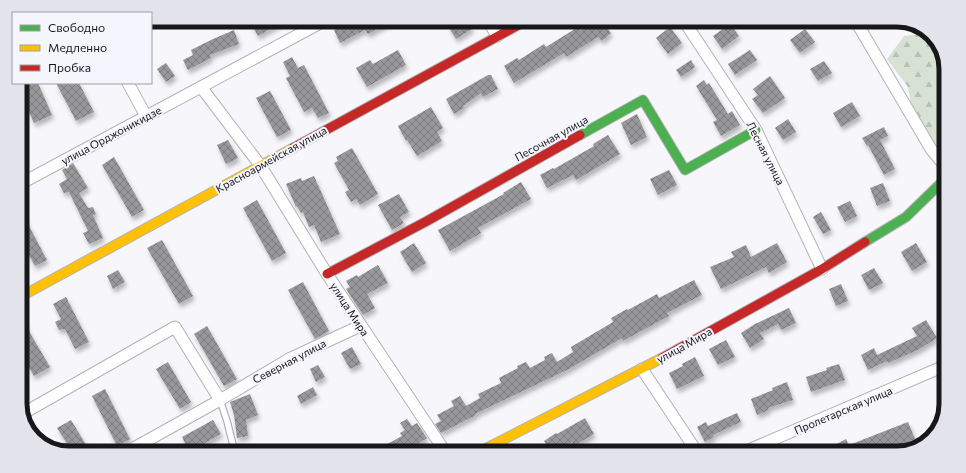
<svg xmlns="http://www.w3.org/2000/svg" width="966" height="473" font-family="Commissioner,sans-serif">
	<defs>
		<pattern id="forest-firs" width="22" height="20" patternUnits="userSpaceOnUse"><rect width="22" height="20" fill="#d7e2d4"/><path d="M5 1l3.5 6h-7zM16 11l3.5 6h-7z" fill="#b8c1b5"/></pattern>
		<pattern id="building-cross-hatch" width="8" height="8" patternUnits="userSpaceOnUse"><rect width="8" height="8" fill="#98989b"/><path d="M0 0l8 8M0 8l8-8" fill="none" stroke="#7b7b7e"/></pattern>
		<filter id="shadow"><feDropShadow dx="2" dy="4" stdDeviation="2" flood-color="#0004"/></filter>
	</defs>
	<rect width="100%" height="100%" fill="#f7f7fb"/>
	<polygon fill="url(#forest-firs)" points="928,33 938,43 946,66 945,164 914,121 908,87 887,59 904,36"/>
	<g fill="url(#building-cross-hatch)" filter="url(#shadow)">
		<polygon points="250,21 284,21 258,36"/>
		<polygon points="351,22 391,22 368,34 365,30 340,43 334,30"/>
		<polygon points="454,22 468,22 472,29 456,39 448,26"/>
		<polygon points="589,23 603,23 611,33 602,41 598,37 566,57 564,53 514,83 504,66 517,58 519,60 544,44 546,47 578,27 581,30"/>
		<polygon points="730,24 739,36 722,49 713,36"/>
		<polygon points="670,27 682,43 668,54 656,38"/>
		<polygon points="805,29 815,42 800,53 790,40"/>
		<polygon points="234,30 239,44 210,55 211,58 188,70 183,60 193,55 191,50 213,39"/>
		<polygon points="398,50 406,65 367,87 356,68 370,60 373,64"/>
		<polygon points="750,50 757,60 735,75 728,64"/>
		<polygon points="292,57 298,68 304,65 329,113 318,118 312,108 304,112 286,78 290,76 283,62"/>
		<polygon points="691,60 695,67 681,77 676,70"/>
		<polygon points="824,61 832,73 818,81 810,69"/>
		<polygon points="166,63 175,76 166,82 157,69"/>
		<polygon points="488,75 491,75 498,89 483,97 481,93 463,106 464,108 454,114 446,99"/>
		<polygon points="770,76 785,98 763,113 752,99 758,95 753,89"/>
		<polygon points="704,80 707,85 709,83 728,114 732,111 740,125 721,136 713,122 717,120 696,86"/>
		<polygon points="20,83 38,83 52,115 34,123 20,92"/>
		<polygon points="56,83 79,83 94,112 76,121"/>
		<polygon points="270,91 291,130 277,137 256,98"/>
		<polygon points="852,102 860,116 841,127 833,113"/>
		<polygon points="431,107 443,128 437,132 442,141 417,156 407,140 406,141 398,126"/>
		<polygon points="637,114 647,137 631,145 621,123"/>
		<polygon points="788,119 796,132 783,140 775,128"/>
		<polygon points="884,127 888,136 880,140 895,169 884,175 868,145 867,146 862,138"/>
		<polygon points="608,135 620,154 576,180 573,175 547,188 540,175 553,168 554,169 594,146 593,144"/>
		<polygon points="228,140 238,158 226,164 217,145"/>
		<polygon points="352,148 378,194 360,205 356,199 351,202 345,192 349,190 334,163 338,161 336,157"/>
		<polygon points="114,157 144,210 132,217 102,165"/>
		<polygon points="73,163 88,188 79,193 88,208 93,207 96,214 93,215 103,238 89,244 83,233 88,231 69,192 64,193 59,184 67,179 62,170"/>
		<polygon points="669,170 677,185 658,195 650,179"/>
		<polygon points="314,176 340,234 321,242 314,225 309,227 303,212 301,213 297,206 296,207 286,184 301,178 302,181"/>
		<polygon points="521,182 531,199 478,228 481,233 450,251 438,230 504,194 503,193"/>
		<polygon points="883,183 890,201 877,206 870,188"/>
		<polygon points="399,194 409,212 400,217 404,223 392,230 378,205"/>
		<polygon points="257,200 286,253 272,261 243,208"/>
		<polygon points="850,201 857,216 845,222 837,207"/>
		<polygon points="20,209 47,260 35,266 20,239"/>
		<polygon points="821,212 831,230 823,234 813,217"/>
		<polygon points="162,240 193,296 179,304 147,248"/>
		<polygon points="414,243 426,263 412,272 400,252"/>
		<polygon points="777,243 787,262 769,273 766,267 721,289 710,267 734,257 731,252 746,245 751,257"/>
		<polygon points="916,243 927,262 912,271 901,252"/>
		<polygon points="378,265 388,283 367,294 375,308 363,315 346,289 350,287 346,281 357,275 358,277"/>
		<polygon points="874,268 883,283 869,290 861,275"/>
		<polygon points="118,270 125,282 113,289 107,276"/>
		<polygon points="694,280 702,295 667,313 669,316 623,341 622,338 569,369 475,414 476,415 441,433 435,424 441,421 437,415 454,406 451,401 460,396 466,406 480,398 478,394 501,383 499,378 518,368 517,366 526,362 530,368 545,360 544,357 552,353 557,362 573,352 571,347 613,322 611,318 627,309 628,310 657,294 659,298"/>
		<polygon points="303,282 329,331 315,339 288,290"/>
		<polygon points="841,284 848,301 836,306 829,289"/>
		<polygon points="66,297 89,342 75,349 65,329 59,330 55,322 61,319 53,304"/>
		<polygon points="789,308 796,323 781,330 778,324 760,333 764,339 750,348 741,333 755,324"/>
		<polygon points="20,316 50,367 34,376 20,352"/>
		<polygon points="926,320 937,338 918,350 888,363 887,361 868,370 861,355 874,348 877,355 917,336 912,328"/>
		<polygon points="207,326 237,379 224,386 194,334"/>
		<polygon points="726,340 735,357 718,365 709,349"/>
		<polygon points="352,347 361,364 350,369 341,353"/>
		<polygon points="695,357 704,376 677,389 669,373 683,366 682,364"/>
		<polygon points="168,362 191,402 180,409 156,369"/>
		<polygon points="839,364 845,380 811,392 806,377 827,370 826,368"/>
		<polygon points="318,365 325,377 316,382 310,369"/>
		<polygon points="787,382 793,400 768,408 769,410 757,415 751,399 773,390 772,388"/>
		<polygon points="313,387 317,395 301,404 297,396"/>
		<polygon points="105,389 130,439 117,446 92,396"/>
		<polygon points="250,394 258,415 246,420 248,436 237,438 234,415 230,402"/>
		<polygon points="737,413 741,422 713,435 714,437 705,442 697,427 706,422 708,426"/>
		<polygon points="585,418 594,434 574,446 572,442 559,451 551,451 544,441 556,433 557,434"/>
		<polygon points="407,419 412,426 417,423 427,438 408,450 376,450 402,436 400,433 405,430 400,423"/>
		<polygon points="71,420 88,448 70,448 57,428"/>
		<polygon points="213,420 221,434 194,449 188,449 182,437"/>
		<polygon points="908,422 915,439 881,453 819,453 846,439 849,445"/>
	</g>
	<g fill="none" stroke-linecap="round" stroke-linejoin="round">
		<g stroke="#b3b3b7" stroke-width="8">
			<polyline id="lane" points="220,400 227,421 234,449"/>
		</g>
		<g stroke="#b3b3b7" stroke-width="13">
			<g id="street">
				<polyline points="489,22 497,36"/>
				<polyline points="686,24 756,130 822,269"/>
				<polyline points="858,25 931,149 945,166"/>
				<polyline points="128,83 146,116"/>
				<polyline points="201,87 260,165 327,274 444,450"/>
				<polyline points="20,184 324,21"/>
				<polyline points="642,369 697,452"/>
				<polyline points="22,414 175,327 220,400 289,359 360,326"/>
				<polyline points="132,449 220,400"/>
				<polyline points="744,452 942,367"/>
			</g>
		</g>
		<g stroke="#b3b3b7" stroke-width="11">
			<g id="fast">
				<polyline points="580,135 643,100 685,170 756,130"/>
				<polyline points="865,242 906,217 944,180"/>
			</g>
		</g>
		<g stroke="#b3b3b7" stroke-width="11">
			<g id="slow">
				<polyline points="20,297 293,148"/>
				<polyline points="481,451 662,358"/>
			</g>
		</g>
		<g stroke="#b3b3b7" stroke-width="11">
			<g id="jam">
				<polyline points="293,148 522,23"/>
				<polyline points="327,274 427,221 580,135"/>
				<polyline points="662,358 822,269 865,242"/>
			</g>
		</g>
		<use href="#lane" stroke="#fefefe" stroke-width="5.5"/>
		<use href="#street" stroke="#fefefe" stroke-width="11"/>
		<use href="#fast" stroke="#4caf50" stroke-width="9"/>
		<use href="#slow" stroke="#ffc107" stroke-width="9"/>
		<use href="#jam" stroke="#c62828" stroke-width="9"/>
	</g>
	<g text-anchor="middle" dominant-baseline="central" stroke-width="4" stroke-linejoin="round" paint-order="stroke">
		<g font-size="11" fill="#18181b" stroke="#f5f5fd">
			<text transform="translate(111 135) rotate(-28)">улица Орджоникидзе</text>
			<text transform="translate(551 138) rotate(-29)">Песочная улица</text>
			<text transform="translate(766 153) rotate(63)">Лесная улица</text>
			<text transform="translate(271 159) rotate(-29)">Красноармейская улица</text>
			<text transform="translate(350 309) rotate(57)">улица Мира</text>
			<text transform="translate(684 345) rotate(-29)">улица Мира</text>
			<text transform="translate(289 361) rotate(-28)">Северная улица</text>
			<text transform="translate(843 410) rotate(-23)">Пролетарская улица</text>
		</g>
	</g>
	<path d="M0 0H966V473H0ZM69 27H897A42 42 0 0 1 939 69V404A42 42 0 0 1 897 446H69A42 42 0 0 1 27 404V69A42 42 0 0 1 69 27Z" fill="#e3e3eb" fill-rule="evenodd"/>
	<path fill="none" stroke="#18181b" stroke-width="5" d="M69 27H897A42 42 0 0 1 939 69V404A42 42 0 0 1 897 446H69A42 42 0 0 1 27 404V69A42 42 0 0 1 69 27Z"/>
	<rect x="12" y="12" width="140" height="72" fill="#f5f5fd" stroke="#9d9da3"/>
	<rect x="20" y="25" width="20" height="6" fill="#4caf50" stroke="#9d9da3"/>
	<text x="48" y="32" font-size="12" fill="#18181b">Свободно</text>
	<rect x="20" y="45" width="20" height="6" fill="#ffc107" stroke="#9d9da3"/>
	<text x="48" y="52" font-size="12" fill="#18181b">Медленно</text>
	<rect x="20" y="65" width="20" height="6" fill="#c62828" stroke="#9d9da3"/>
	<text x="48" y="72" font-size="12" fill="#18181b">Пробка</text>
</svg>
